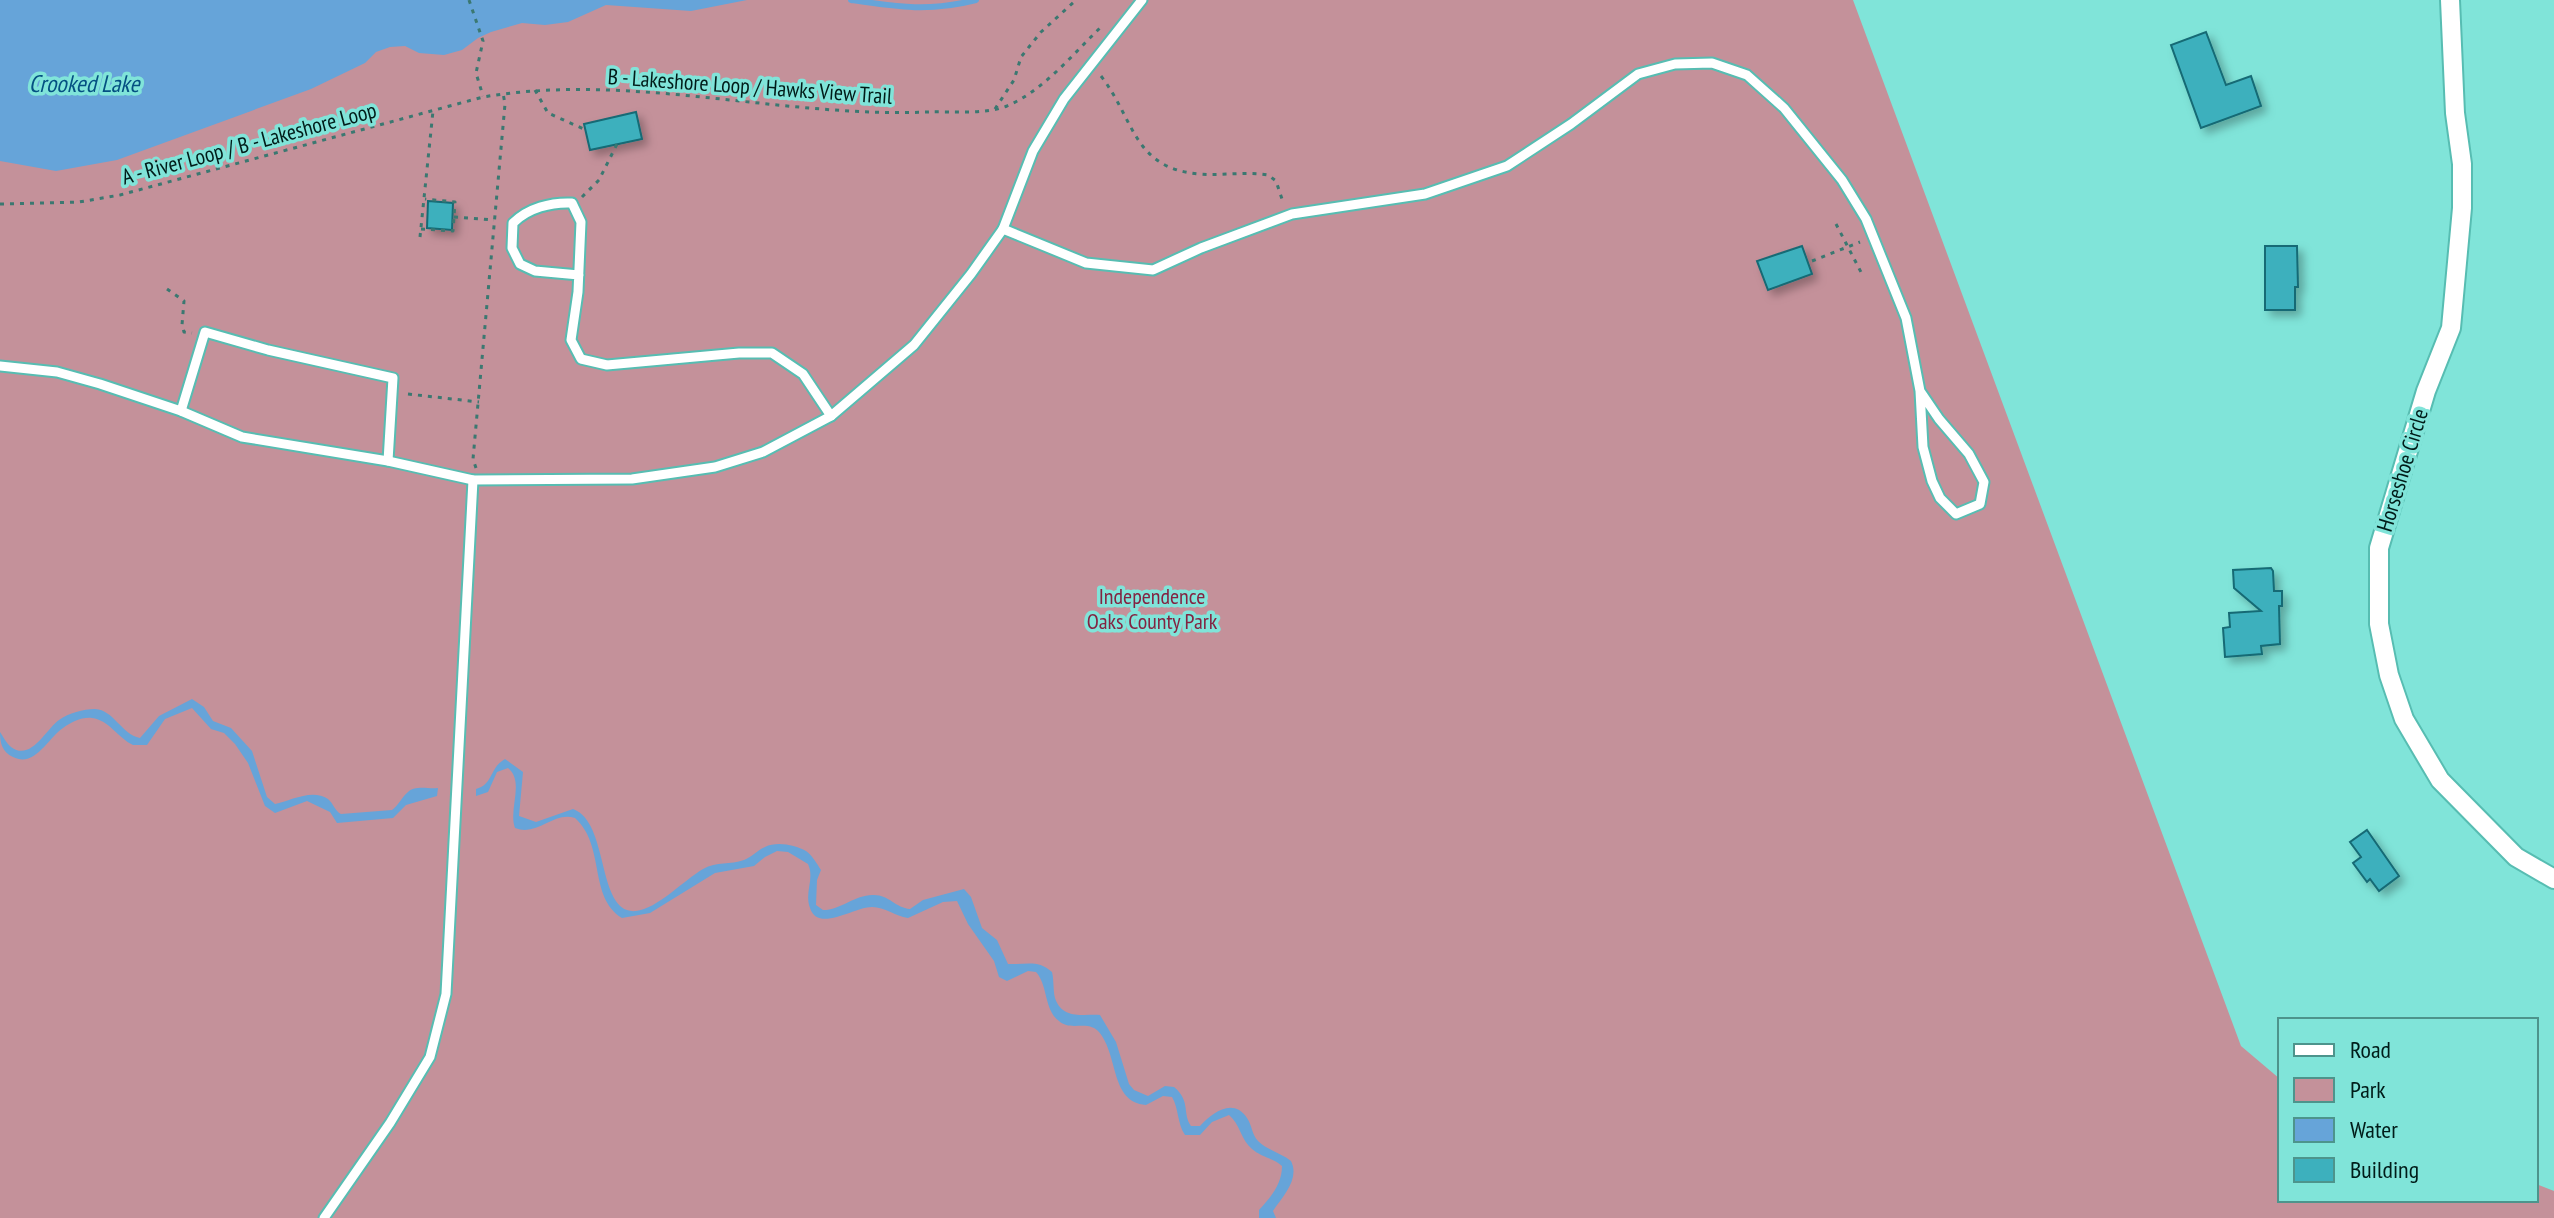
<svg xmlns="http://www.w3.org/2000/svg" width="2554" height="1218" font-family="'PT Sans Narrow',sans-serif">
	<defs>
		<filter id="shadow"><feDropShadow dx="5.5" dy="5.5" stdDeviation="4" flood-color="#0004"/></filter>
	</defs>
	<rect width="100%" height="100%" fill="#80e4d9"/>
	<polygon fill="#c4919a" points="0,0 1853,0 2241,1046 2280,1079 2280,1200 2536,1200 2536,1184 2554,1191 2554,1218 0,1218"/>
	<g fill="#66a4d9">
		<polygon points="0,0 747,0 691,11 606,5 568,22 545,25 522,23 491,32 478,38 462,50 444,55 419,53 405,46 390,47 376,52 365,63 311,89 117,160 56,171 0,161"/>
		<path d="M192 699 204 707 213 721 231 728 252 751 267 797 275 804C290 801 312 788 328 799 333 803 335 811 341 814L392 810C401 804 405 788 418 788 425 787 430 789 438 788L437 796 406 805 393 818 337 823 330 812 307 801 275 813 265 806 248 763 235 744 224 733 211 729 192 708 165 719 147 745H133C118 738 109 720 92 718 81 717 72 722 63 728 48 738 35 768 13 757 2 752 0 743 0 732 3 736 6 743 11 747 31 762 46 729 59 720 69 713 83 709 95 709 114 710 121 734 140 738L159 716Z"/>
		<path d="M505 759 523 772 519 816 536 822 573 809C610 822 596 915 636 911 657 909 684 880 703 869 717 861 730 865 744 860 752 857 757 850 765 847 777 841 795 845 806 851 812 855 817 864 821 870L817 880 816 905 823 910C841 910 856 894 874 895 889 895 896 908 910 909L923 900 964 889 971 897 982 928 997 940 1008 964C1025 965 1038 959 1052 972 1054 980 1053 990 1055 998 1062 1020 1084 1014 1100 1015L1116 1042 1129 1084 1134 1090 1148 1096 1165 1086 1174 1087C1191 1101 1182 1113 1191 1126H1200C1212 1113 1233 1097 1247 1118 1252 1125 1252 1135 1258 1141 1267 1150 1281 1153 1291 1161 1300 1179 1283 1196 1273 1211L1276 1218H1259V1210C1271 1197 1282 1184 1282 1166 1273 1158 1261 1157 1252 1149 1241 1140 1240 1124 1229 1115L1212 1122 1200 1135H1185C1177 1123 1179 1109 1172 1097L1163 1096 1146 1105C1110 1102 1119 1056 1099 1032 1088 1019 1071 1032 1059 1021 1044 1010 1048 985 1036 972L1028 971 1007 981 999 977 994 961 968 924 957 901 943 902 908 918C895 916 885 907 872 907 854 907 818 933 810 908 804 892 815 879 808 864L788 852 777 851 765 857 754 866 715 873 650 913 622 918C588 897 606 846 575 818 553 811 538 837 515 828 508 809 525 782 508 768L497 772 488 792 476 796V789C494 784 489 768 505 759Z"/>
	</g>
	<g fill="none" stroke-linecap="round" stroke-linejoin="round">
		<path stroke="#66a4d9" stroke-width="6" d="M851 0C898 7 929 12 976 0"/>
	</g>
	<g fill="#3db0bd" stroke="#156a74" stroke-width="2" filter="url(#shadow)">
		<polygon points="2206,32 2226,85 2251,76 2261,106 2201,128 2171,45"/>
		<polygon points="636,112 642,139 590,150 584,124"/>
		<polygon points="428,201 453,203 452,230 427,228"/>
		<polygon points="1802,246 1812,274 1768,290 1757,261"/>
		<polygon points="2265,246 2297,246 2298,287 2295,287 2295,310 2265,310"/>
		<polygon points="2271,568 2273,571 2274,591 2282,591 2282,606 2279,606 2280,644 2261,646 2262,654 2225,657 2223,628 2230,627 2229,613 2261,611 2234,588 2233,570"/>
		<polygon points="2367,830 2399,876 2379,891 2370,879 2367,882 2353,863 2361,857 2350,842"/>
	</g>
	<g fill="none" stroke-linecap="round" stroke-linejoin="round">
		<g stroke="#57bdb2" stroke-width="13">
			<g id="service">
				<polyline points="1003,229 1086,263 1153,270 1201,248 1292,214 1425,194 1507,166 1571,124 1638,74 1675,64 1712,63 1747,75 1784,108 1842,180 1866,219 1906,318 1920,391 1923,447 1932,481 1940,498 1956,514 1980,504 1984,482 1969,454 1939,419 1920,391"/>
				<path d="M579 275 535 271 520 264 512 248 513 223C528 208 551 202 572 203L581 222 578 292 571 340 581 359 607 365 739 353H772L803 374 831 416"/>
				<polyline points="0,366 57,372 100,384 181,411 242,437 388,461 473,480 632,479 715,467 763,452 831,416 914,345 971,274 1003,229 1033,151 1064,99 1142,0"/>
				<polyline points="181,411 205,332 268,350 393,378 388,461"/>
				<polyline points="324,1218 390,1123 430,1057 446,994 473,480"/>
			</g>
		</g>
		<g stroke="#57bdb2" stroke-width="22">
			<polyline id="minor" points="2450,0 2455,113 2462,164 2462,208 2451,328 2426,391 2379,548 2379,624 2389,675 2404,719 2440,780 2516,857 2554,879"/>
		</g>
		<g stroke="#3b7871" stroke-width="3" stroke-dasharray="4 6" stroke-linecap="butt">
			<polyline points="469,0 483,41 476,73 483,96"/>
			<path d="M1101 76C1135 120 1133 169 1200 174 1223 176 1245 171 1268 175L1276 181 1283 202"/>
			<polyline points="535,90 548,113 586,130"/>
			<polyline points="995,109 1014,80 1021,57 1041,32 1076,0"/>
			<polyline points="582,197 599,180 617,144"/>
			<path d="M0 204 79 202 120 195 483 97C631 72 780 118 928 112 952 111 984 115 1007 106 1044 90 1071 56 1100 28"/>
			<polyline points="454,217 494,220"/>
			<polyline points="1836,224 1863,276"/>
			<polyline points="421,229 453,231 455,202 425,199"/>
			<polyline points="420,237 433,111"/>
			<polyline points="1812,261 1860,242"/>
			<polyline points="167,289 184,301 182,325 184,332 192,333"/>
			<polyline points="408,394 479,402"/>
			<polyline points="476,468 473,459 505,104 503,93"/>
		</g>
		<use href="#service" stroke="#fff" stroke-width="9"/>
		<use href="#minor" stroke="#fff" stroke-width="18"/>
	</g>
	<g text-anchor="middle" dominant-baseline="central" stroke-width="7" stroke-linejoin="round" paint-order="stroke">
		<g font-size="22" fill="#001c19" stroke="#80e4d9">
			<text transform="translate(750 86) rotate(4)">B - Lakeshore Loop / Hawks View Trail</text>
			<text transform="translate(249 143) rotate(-15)">A - River Loop / B - Lakeshore Loop</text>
			<text transform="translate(2402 470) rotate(-73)">Horseshoe Circle</text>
		</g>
		<g font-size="22" fill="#832341" stroke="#80e4d9">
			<text x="1152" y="596">Independence<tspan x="1152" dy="25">Oaks County Park</tspan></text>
		</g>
		<g font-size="24" font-style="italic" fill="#045082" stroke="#80e4d9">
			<text x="84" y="83">Crooked Lake</text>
		</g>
	</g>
	<rect x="2278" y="1018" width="260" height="184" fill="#80e4d9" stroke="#4d948c" stroke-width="2"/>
	<rect x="2294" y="1044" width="40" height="12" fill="#ffffff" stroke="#4d948c" stroke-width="2"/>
	<text x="2350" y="1058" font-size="24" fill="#001c19">Road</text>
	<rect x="2294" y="1078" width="40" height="24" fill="#c4919a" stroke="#4d948c" stroke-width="2"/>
	<text x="2350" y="1098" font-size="24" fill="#001c19">Park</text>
	<rect x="2294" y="1118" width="40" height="24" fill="#66a4d9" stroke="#4d948c" stroke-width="2"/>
	<text x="2350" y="1138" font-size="24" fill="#001c19">Water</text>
	<rect x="2294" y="1158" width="40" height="24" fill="#3db0bd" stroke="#4d948c" stroke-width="2"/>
	<text x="2350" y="1178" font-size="24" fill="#001c19">Building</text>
</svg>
